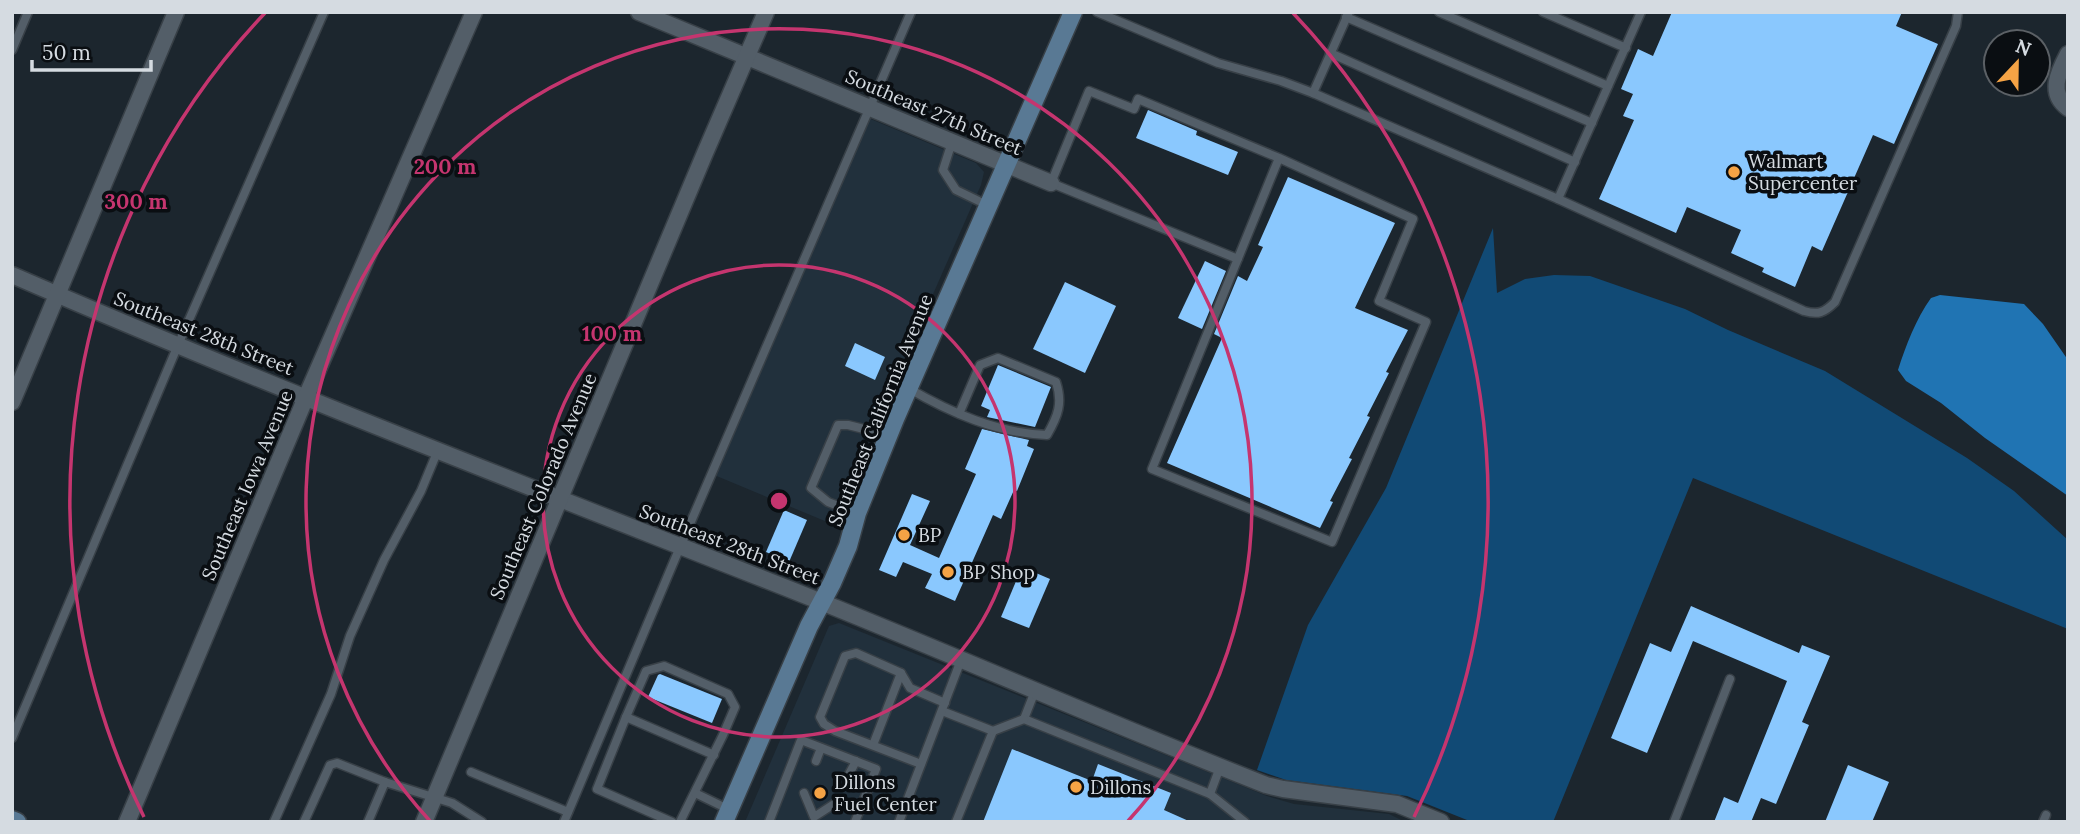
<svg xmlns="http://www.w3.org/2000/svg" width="2080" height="834" font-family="Lora,serif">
	<rect width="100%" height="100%" fill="#1c262e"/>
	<g fill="#21303c">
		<polygon points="861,115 976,163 984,172 981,185 832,524 707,472"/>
		<polygon points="839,623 1267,796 1294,804 1389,814 1405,822 745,822 829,626"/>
	</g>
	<polygon fill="#114a75" points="1493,228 1497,293 1525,279 1554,275 1590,276 1685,309 1728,330 1825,371 1967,458 2014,491 2068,540 2068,629 1693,478 1553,822 1472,822 1407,796 1286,780 1257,770 1308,625 1386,488"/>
	<path fill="#2074b3" d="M1940 295 2024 304 2043 324 2068 360V496L1985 438 1941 403 1906 381 1898 370C1906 345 1916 319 1931 298Z"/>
	<g fill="#8ac8fe">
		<polygon points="1672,12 1902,12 1896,26 1938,44 1894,144 1873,135 1822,251 1812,246 1795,287 1762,272 1764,268 1731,253 1741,230 1687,207 1676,233 1599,199 1634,120 1623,116 1633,94 1621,89 1638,49 1653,56"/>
		<polygon points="1148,110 1197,131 1196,135 1238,152 1228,175 1136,138"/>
		<polygon points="1288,177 1395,223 1355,308 1408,330 1386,372 1389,373 1367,416 1370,417 1349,458 1352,459 1330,501 1333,502 1320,528 1167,463 1222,338 1214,334 1238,276 1247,281 1263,247 1258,245"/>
		<polygon points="1205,261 1226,271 1202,329 1178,318"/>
		<polygon points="1065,282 1116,306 1085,373 1033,349"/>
		<polygon points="855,343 885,357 875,380 845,366"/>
		<polygon points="998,365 1051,387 1035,427 987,417 990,410 981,406"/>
		<polygon points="982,429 1029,440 1027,446 1034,449 1017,491 1014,490 1001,519 993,515 955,601 925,588 932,574 903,562 896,577 879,570 912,494 930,501 910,545 939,558 976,474 965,469"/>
		<polygon points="784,510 807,520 789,562 766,552"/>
		<polygon points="1022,567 1050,579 1029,628 1001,617"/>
		<polygon points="1691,606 1799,653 1802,645 1830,656 1802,722 1809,725 1776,804 1761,798 1751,822 1714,822 1724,797 1738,803 1787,681 1693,641 1647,753 1611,738 1650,643 1671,652"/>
		<polygon points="660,674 722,699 712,723 648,697 658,675"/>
		<polygon points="1012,749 1092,781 1098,764 1171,793 1164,810 1191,822 983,822"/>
		<polygon points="1848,765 1889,782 1872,822 1825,822"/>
	</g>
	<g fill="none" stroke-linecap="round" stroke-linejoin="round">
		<g stroke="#384047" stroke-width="11">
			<g id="service">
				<polyline points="1097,12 1218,63 1281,81 1313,93 1558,199 1641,12"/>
				<polyline points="1439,12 1608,86"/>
				<polyline points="1543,12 1626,48"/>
				<polyline points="1346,17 1592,123"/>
				<polyline points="12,50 28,12"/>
				<polyline points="1330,53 1575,162"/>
				<polyline points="1313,93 1349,12"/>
				<polyline points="952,142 943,170 956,190 987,205"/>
				<path d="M1558 199 1804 311C1818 315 1824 313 1835 302L1956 26 1958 12"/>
				<polyline points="1238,259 1051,183 1089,91 1134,109 1138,99 1279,158 1413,219 1379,301 1426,322 1332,542 1152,469 1279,158"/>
				<path d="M908 388C951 413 997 433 1047 435 1058 416 1063 403 1056 382L998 358 980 365 959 414"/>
				<polyline points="856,513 828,502 811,488 838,425 848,425 888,435"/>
				<polyline points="1035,691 1024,719 1210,794 1220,767"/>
				<polyline points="942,711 993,731 956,822"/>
				<polyline points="626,717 646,671 664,666 728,694 735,707 723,735 680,822"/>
				<polyline points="993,731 1024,719"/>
				<polyline points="12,738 178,345 324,12"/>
				<polyline points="873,745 901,673"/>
				<polyline points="816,761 821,748"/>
				<polyline points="921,764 835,731 824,724 820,717 845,656 856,653 901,673 910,688 945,703"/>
				<polyline points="471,772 568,812"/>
				<polyline points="848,776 856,761"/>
				<polyline points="695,793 730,810"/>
				<polyline points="804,793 814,817 834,804"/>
				<polyline points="1210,794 1245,822"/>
				<polyline points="274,822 331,694 350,636 384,560 421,491 438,450"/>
				<polyline points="304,822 330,765 337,763 385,782 452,803 482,822"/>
				<polyline points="368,822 385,782"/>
				<polyline points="564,822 680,547 911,12"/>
				<polyline points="672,822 597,789 626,717 714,755"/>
				<polyline points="769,822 801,740 876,769 855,822"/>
				<polyline points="899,822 961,660"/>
				<polyline points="1674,822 1730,679"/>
				<polyline points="2043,822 2046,815"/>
			</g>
		</g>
		<g stroke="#384047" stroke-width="19">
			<g id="minor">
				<polyline points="639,12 1051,183"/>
				<path d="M2068 54C2058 73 2048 93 2068 108"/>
				<path d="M12 275C270 387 533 488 794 591 952 654 1108 723 1266 785L1283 789 1397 804 1441 822"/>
				<polyline points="12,402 176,12"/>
				<polyline points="127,822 306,397 474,12"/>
				<polyline points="424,822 705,153 766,12"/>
			</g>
		</g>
		<g stroke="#384047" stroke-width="21">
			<g id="secondary">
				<polyline points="12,820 17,822"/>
				<polyline points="724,822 809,626 832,583 848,546 857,513 895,419 1073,12"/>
			</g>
		</g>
		<use href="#service" stroke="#535e68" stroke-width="8"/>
		<use href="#minor" stroke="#535e68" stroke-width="16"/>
		<use href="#secondary" stroke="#597994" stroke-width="18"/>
	</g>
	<g fill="none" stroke="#c5356f" stroke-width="3.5">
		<circle cx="779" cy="501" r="236"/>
		<path d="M430 821A473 473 0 1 1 1128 821"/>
		<path d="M144 817A709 709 0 0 1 265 13M1293 13A709 709 0 0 1 1414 817"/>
	</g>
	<g fill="#f5a345" stroke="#0a0e12" stroke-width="2.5">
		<circle cx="1734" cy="172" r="7"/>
		<circle cx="904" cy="535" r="7"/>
		<circle cx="948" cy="572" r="7"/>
		<circle cx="1076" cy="787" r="7"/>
		<circle cx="820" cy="793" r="7"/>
	</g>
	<g text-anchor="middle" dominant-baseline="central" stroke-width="7" stroke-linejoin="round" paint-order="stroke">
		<g font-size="19" fill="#d5dbe1" stroke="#0a0e12">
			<text transform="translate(934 112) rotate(23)">Southeast 27th Street</text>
			<text transform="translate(204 333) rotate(22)">Southeast 28th Street</text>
			<text transform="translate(880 410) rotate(-68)">Southeast California Avenue</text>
			<text transform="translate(247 485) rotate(-67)">Southeast Iowa Avenue</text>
			<text transform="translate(543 486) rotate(-67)">Southeast Colorado Avenue</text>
			<text transform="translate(730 544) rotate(21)">Southeast 28th Street</text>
		</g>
		<g font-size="19" fill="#d5dbe1" stroke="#0a0e12" text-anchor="start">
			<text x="1748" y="161">Walmart<tspan x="1748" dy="22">Supercenter</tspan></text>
			<text x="918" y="535">BP</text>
			<text x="962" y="572">BP Shop</text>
			<text x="834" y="782">Dillons<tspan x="834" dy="22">Fuel Center</tspan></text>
			<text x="1090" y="787">Dillons</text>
		</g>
	</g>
	<circle cx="779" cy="501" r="10" fill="#c5356f" stroke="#0a0e12" stroke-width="3.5"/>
	<g font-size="21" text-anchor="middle" font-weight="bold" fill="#c5356f" stroke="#0a0e12" stroke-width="7" stroke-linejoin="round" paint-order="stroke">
		<text x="445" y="174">200 m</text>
		<text x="136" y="209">300 m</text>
		<text x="612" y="341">100 m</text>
	</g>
	<rect width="2080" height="834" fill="none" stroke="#d5dbe1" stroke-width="28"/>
	<g transform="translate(2017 63) rotate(22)"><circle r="33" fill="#0a0e12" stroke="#5b6065" stroke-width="2"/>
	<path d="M0-5L12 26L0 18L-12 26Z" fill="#f5a345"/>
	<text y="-10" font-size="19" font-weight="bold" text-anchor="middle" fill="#d5dbe1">N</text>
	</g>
	<path d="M32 60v10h119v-10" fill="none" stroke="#d5dbe1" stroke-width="3.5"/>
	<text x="42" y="60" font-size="21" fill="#d5dbe1" stroke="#0a0e12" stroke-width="5" paint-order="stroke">50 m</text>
</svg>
